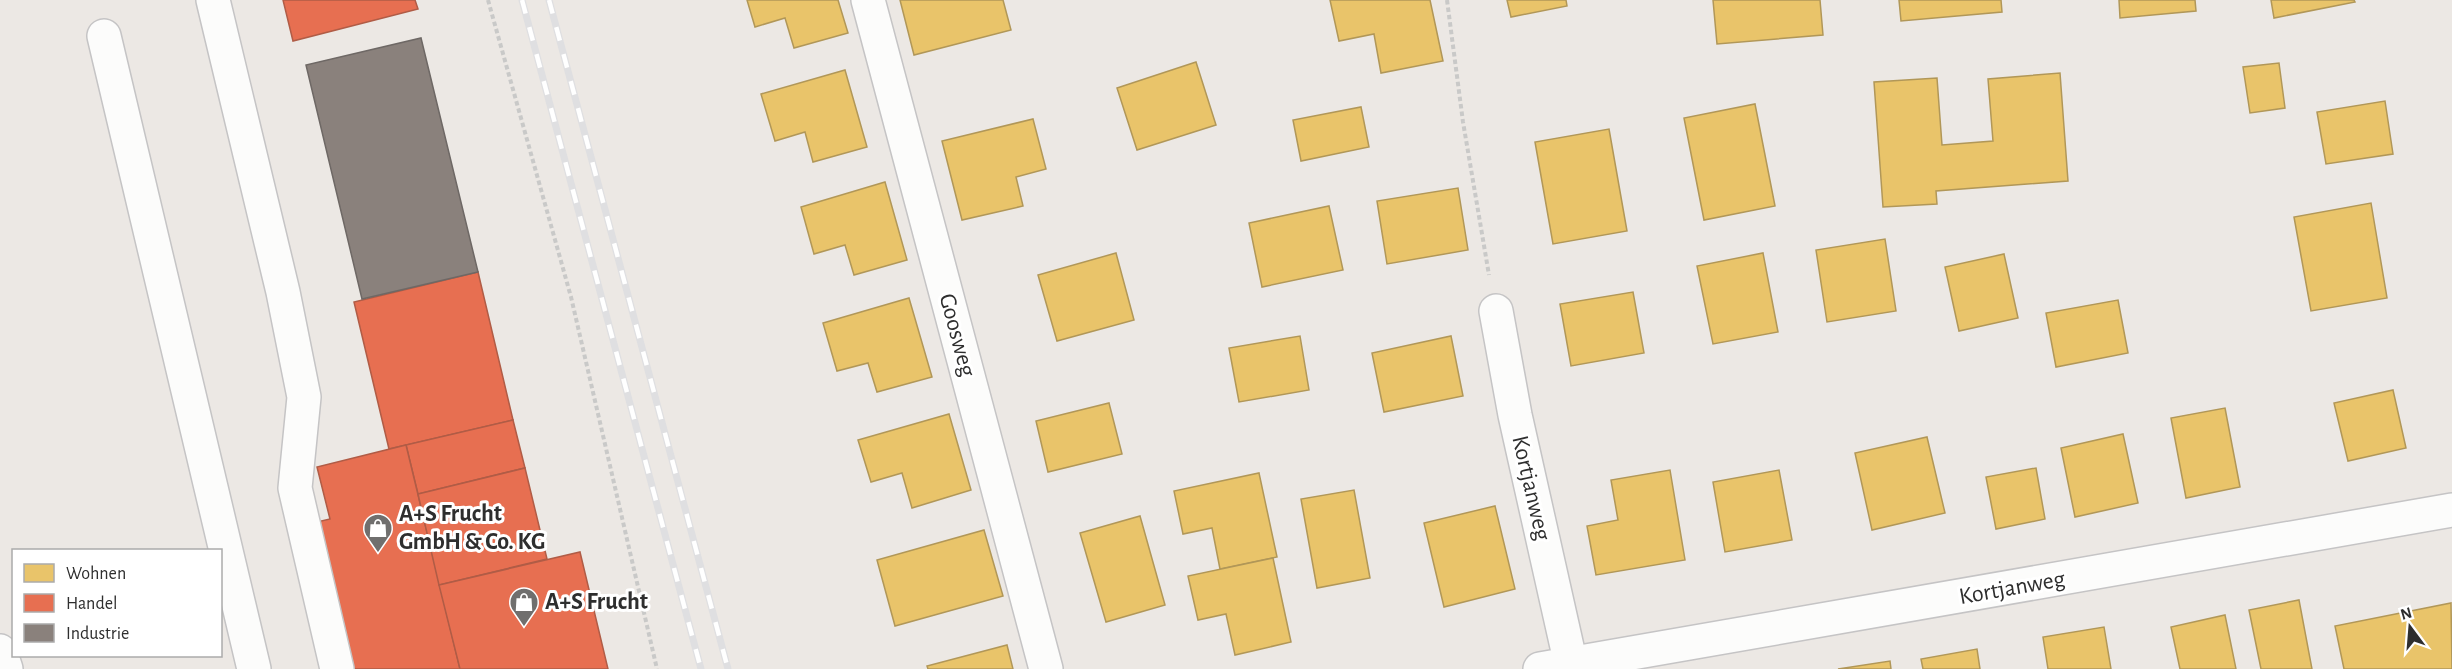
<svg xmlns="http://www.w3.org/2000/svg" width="2452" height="669" font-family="'Alegreya Sans',sans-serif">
	<rect width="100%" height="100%" fill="#ece8e4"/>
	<g fill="#e9c46a" stroke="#b19758" stroke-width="1.5">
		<polygon points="747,0 838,0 848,33 794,48 785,18 755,27"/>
		<polygon points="900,0 1003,0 1011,30 914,55"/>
		<polygon points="1330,0 1430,0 1443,61 1381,73 1374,34 1339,41"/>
		<polygon points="1507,0 1566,0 1567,6 1511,17"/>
		<polygon points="1713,0 1820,0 1823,35 1717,44"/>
		<polygon points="1899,0 2001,0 2002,12 1901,21"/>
		<polygon points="2119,0 2195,0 2196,11 2120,18"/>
		<polygon points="2271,0 2354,0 2355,2 2274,18"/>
		<polygon points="1196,62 1216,125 1137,150 1117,88"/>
		<polygon points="2279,63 2285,108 2250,113 2243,67"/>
		<polygon points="845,70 867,147 813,162 805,132 775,141 761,94"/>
		<polygon points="2060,73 2068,181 1936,191 1937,204 1883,207 1874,82 1937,78 1942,145 1993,141 1988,79"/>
		<polygon points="2385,101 2393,154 2326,164 2317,112"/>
		<polygon points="1755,104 1775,206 1704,220 1684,118"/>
		<polygon points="1361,107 1369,147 1301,161 1293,120"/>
		<polygon points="1033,119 1046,169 1016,177 1023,206 962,220 942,141"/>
		<polygon points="1609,129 1627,231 1553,244 1535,142"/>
		<polygon points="885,182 907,260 854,275 845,245 814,254 801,207"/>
		<polygon points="1458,188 1468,250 1387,264 1377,201"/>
		<polygon points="2371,203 2387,298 2311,311 2294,217"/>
		<polygon points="1329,206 1343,270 1262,287 1249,223"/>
		<polygon points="1885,239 1896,311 1827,322 1816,250"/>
		<polygon points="1116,253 1134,320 1057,341 1038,275"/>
		<polygon points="1763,253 1778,332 1713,344 1697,266"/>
		<polygon points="2004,254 2018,318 1959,331 1945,267"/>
		<polygon points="1633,292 1644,353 1571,366 1560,304"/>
		<polygon points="909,298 932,377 877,392 868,363 837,371 823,323"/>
		<polygon points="2118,300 2128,353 2056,367 2046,313"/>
		<polygon points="1300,336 1309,390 1239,402 1229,348"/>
		<polygon points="1451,336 1463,396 1384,412 1372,353"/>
		<polygon points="2393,390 2406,448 2348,461 2334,403"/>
		<polygon points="1109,403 1122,454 1048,472 1036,421"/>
		<polygon points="2225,408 2240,487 2186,498 2171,418"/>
		<polygon points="949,414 971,490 912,508 902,473 871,482 858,440"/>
		<polygon points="2123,434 2138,503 2075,517 2061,448"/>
		<polygon points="1927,437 1945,513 1872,530 1855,453"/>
		<polygon points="2036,468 2045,519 1996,529 1986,477"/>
		<polygon points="1670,470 1685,560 1596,575 1587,526 1618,520 1611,480"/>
		<polygon points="1779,470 1792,540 1725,552 1713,482"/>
		<polygon points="1259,473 1277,557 1220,569 1212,528 1183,534 1174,491"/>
		<polygon points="1354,490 1370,578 1317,588 1301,499"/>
		<polygon points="1495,506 1515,589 1444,607 1424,523"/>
		<polygon points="1140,516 1165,605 1106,622 1080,533"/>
		<polygon points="984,530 1003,596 895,626 877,560"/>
		<polygon points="1273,558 1291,642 1235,655 1226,614 1198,620 1188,576"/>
		<polygon points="2299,600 2312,669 2261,669 2249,610"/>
		<polygon points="2451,603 2452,669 2344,669 2335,626"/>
		<polygon points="2225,615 2236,669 2180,669 2171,627"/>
		<polygon points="2104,627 2111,669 2048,669 2043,637"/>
		<polygon points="1007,645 1013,669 928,669 927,666"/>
		<polygon points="1977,649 1980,669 1923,669 1921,659"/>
		<polygon points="1890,661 1891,669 1838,669"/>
	</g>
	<g fill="#e76f51" stroke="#b05c46" stroke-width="1.5">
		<polygon points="283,0 415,0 418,9 293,41"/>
		<polygon points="478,272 513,420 389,449 354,302"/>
		<polygon points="513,420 525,468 418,494 406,445"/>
		<polygon points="406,445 460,669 352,669 317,522 330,519 317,467"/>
		<polygon points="525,468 547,559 439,585 418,494"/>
		<polygon points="580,552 608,669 460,669 439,585"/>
	</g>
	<polygon fill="#8a817c" stroke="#6e6865" stroke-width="1.5" points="421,38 478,272 362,299 306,65"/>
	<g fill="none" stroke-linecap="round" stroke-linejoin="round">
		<g stroke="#c5c4c5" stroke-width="36">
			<g id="minor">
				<polyline points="213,0 283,292 304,397 295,488 337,669"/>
				<polyline points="868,0 1046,669"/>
				<polyline points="104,36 254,669"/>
				<polyline points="1496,311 1515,415 1572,669"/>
				<polyline points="0,651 6,669"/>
				<polyline points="1540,669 2452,510"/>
			</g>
		</g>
		<g stroke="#c9c9c8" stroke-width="4" stroke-dasharray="4.5 3" stroke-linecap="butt">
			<polyline points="488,0 571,297 657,669"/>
			<polyline points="1447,0 1463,122 1489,275"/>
		</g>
		<use href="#minor" stroke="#fcfcfb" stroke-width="33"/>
		<g stroke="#dfdfe1" stroke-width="7">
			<g id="rail">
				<polyline points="522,0 701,669"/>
				<polyline points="549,0 728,669"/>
			</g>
		</g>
		<use href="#rail" stroke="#fff" stroke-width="4.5" stroke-dasharray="14" stroke-linecap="butt"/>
	</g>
	<defs>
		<g id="shop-pin" transform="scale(1.5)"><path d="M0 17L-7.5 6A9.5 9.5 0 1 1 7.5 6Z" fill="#706f6e" stroke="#fff"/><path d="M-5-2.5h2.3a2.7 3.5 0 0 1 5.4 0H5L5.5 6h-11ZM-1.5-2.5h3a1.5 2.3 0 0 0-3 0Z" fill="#fff"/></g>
	</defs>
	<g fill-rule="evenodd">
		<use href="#shop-pin" x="378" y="528"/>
		<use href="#shop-pin" x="524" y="602"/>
	</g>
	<g text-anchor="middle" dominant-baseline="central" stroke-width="6" stroke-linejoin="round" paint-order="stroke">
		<g font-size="24" fill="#2e2e2e" stroke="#fff">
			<text transform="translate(957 335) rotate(75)">Goosweg</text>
			<text transform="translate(1531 488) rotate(77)">Kortjanweg</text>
			<text transform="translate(2012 588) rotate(-10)">Kortjanweg</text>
		</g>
		<g font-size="24" font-weight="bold" fill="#2e2e2e" stroke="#fff" text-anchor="start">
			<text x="399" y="514">A+S Frucht<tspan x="399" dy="28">GmbH &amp; Co. KG</tspan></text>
			<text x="545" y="602">A+S Frucht</text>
		</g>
	</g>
	<rect x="12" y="549" width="210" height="108" fill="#ffffff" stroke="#ababab" stroke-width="1.5"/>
	<rect x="24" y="564" width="30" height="18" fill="#e9c46a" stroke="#ababab" stroke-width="1.5"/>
	<text x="66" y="579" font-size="18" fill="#2e2e2e">Wohnen</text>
	<rect x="24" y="594" width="30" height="18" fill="#e76f51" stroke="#ababab" stroke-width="1.5"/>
	<text x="66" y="609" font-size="18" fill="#2e2e2e">Handel</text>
	<rect x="24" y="624" width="30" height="18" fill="#8a817c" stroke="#ababab" stroke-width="1.5"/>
	<text x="66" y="639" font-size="18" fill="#2e2e2e">Industrie</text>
	<g transform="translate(2410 627) rotate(344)" stroke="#ffffff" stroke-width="4.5" paint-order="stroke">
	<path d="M0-4.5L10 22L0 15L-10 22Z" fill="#2e2e2e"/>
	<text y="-9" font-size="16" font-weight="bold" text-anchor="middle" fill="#2e2e2e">N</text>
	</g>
</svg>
